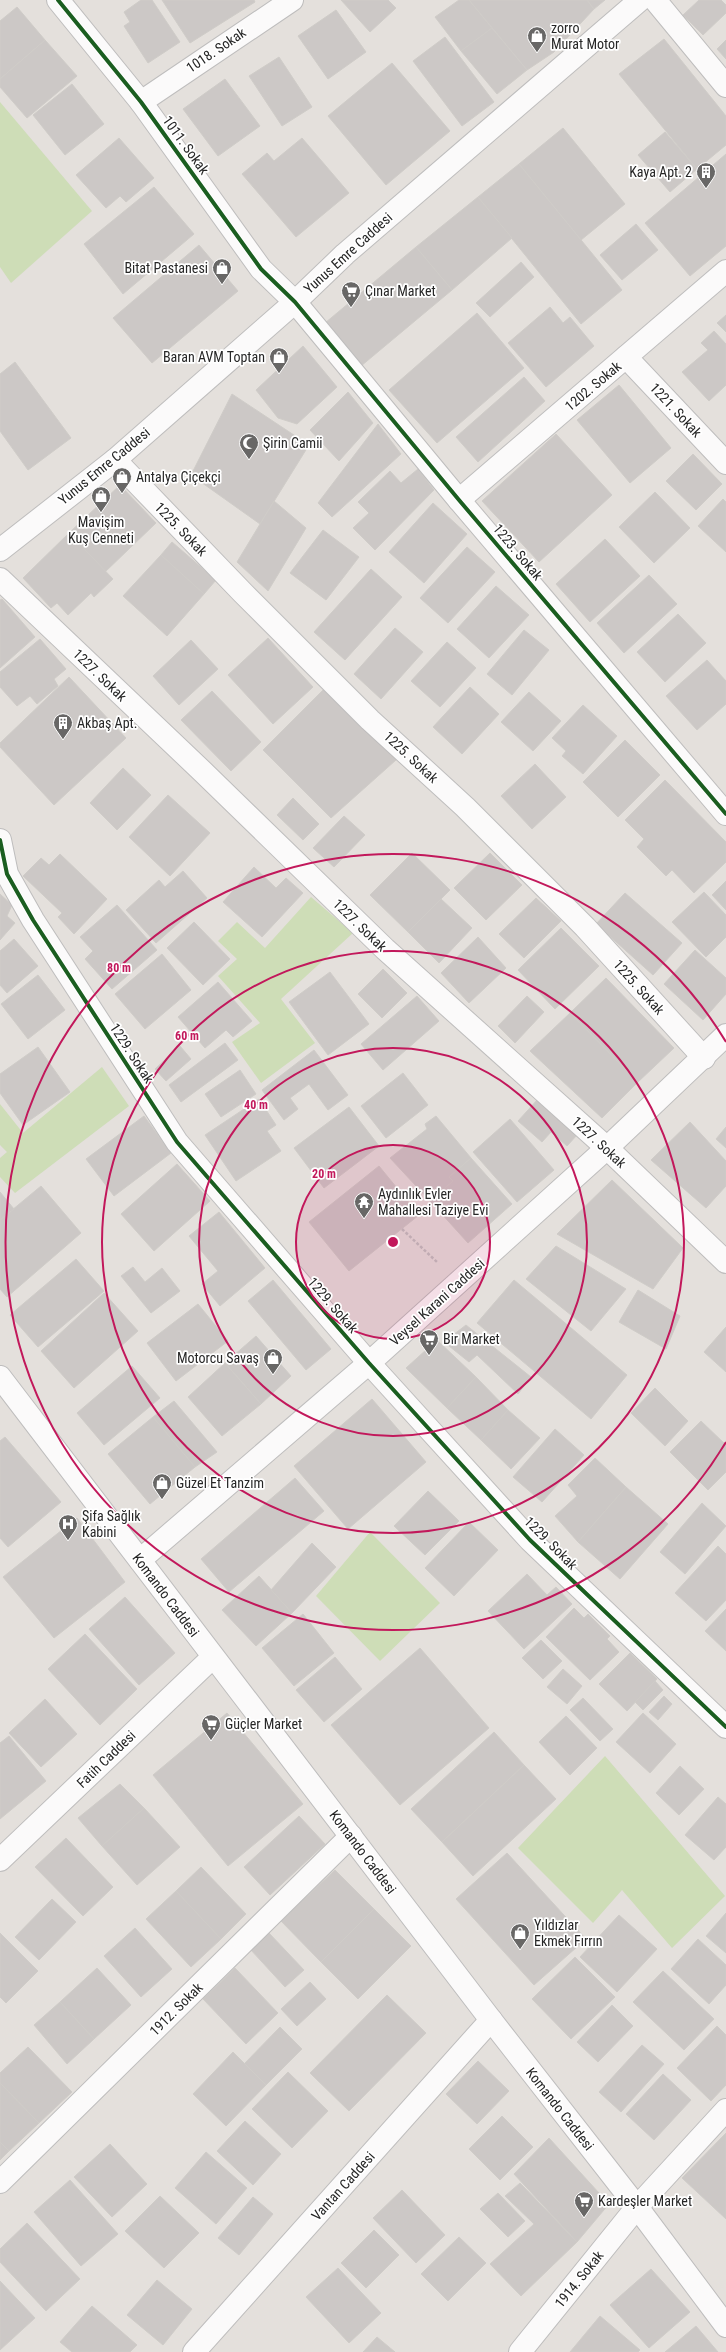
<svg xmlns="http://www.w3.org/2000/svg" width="726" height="2352" font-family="'Roboto Condensed',sans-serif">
	<rect width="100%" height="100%" fill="#e4e0dc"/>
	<g fill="#ceddb7">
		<polygon points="0,102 92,211 11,283 0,267"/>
		<polygon points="311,897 353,933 281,999 315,1043 261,1083 232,1042 260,1023 218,976 237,959 218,941 237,922 265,948"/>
		<polygon points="102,1067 129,1106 15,1193 0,1177 0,1158 7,1152 0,1145 0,1104 23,1133"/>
		<polygon points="370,1532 440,1603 380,1661 316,1596"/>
		<polygon points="605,1756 725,1896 672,1948 622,1890 593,1923 518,1848"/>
	</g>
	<g fill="#ccc8c6" stroke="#cfccc8">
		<polygon points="141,0 152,0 180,42 148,63 124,26 130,22 124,12"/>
		<polygon points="162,0 254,0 255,2 190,43"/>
		<polygon points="341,0 388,0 396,8 370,32"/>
		<polygon points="459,0 469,0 492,28 461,51 435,17"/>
		<polygon points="469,0 587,0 594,9 554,52 527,70"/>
		<polygon points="587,0 605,0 594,9"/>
		<polygon points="699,0 721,0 726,5 726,13 703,35 683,15"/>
		<polygon points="17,7 45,40 0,79 0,21"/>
		<polygon points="336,10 366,52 328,79 298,36"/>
		<polygon points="492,28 527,70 497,94 461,51"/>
		<polygon points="445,37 494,102 462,126 413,61"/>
		<polygon points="664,39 726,116 726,145 697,169 619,74"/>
		<polygon points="45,40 77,76 27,118 0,87 0,79"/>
		<polygon points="726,40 726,59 717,49"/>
		<polygon points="279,57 312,107 282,126 249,76"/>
		<polygon points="392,63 450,131 386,185 328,116"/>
		<polygon points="225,79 260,126 218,156 183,109"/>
		<polygon points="72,84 104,124 65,155 33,115"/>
		<polygon points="563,128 625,204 581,240 519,164"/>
		<polygon points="665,132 697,169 670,192 638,155"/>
		<polygon points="119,138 154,178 126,202 120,196 106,208 76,175"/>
		<polygon points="302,138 349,193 296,237 242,174 267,153 274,161"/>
		<polygon points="726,154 726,246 690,276 645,223"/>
		<polygon points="519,164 622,290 581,324 478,197"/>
		<polygon points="154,187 194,234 123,294 84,244"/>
		<polygon points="478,197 512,238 452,290 416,247"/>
		<polygon points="636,224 658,250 622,280 600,255"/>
		<polygon points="199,245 238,291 152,363 113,318"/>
		<polygon points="416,247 452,290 361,366 325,323"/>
		<polygon points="521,262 534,277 490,317 476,303"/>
		<polygon points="550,307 563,323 570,317 594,346 546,387 508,343"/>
		<polygon points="477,313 524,368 437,443 389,390"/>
		<polygon points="726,315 726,332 717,323"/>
		<polygon points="714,331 726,344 726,385 709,401 682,372 708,350 701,343"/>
		<polygon points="303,346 337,387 297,424 278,418 256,390"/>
		<polygon points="15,362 71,438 28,470 0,431 0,374"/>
		<polygon points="524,377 545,401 478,462 456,437"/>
		<polygon points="619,385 671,448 630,483 577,420"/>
		<polygon points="348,392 373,423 339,461 310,430"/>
		<polygon points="232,394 309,445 260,524 191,475"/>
		<polygon points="378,424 401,454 332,517 318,503"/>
		<polygon points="556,434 612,495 539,562 482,501"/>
		<polygon points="693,454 722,484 696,510 666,481"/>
		<polygon points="418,469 434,490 375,550 353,528 369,513 358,502 390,471 401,483"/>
		<polygon points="120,485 156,523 105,572 69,533"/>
		<polygon points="655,492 690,528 654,563 619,527"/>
		<polygon points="723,499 726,502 726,552 698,526"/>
		<polygon points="274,501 306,528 268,591 237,562"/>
		<polygon points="433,503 467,534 424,583 389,552"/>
		<polygon points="323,530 359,557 326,600 290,573"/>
		<polygon points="69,533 113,579 94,597 91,593 68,615 57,603 51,608 23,578"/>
		<polygon points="605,539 640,576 590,622 556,584"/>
		<polygon points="172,542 216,580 204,594 161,555"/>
		<polygon points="467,547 495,572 448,623 420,598"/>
		<polygon points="161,555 204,594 167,636 123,596"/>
		<polygon points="371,569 402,597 345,660 314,632"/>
		<polygon points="649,575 677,604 624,653 597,623"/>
		<polygon points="496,586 529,615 489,658 457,629"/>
		<polygon points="2,599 35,637 0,668 0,600"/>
		<polygon points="678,614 706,643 665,682 637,652"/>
		<polygon points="395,628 423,652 381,699 354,674"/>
		<polygon points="524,630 549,650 512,695 487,674"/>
		<polygon points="268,638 313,687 273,724 228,675"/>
		<polygon points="40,639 66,669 54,679 58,686 37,704 30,696 17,706 0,687 0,672"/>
		<polygon points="191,640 218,669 179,705 153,676"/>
		<polygon points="447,642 476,668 440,707 411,681"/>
		<polygon points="707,660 726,681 726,704 697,730 666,696"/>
		<polygon points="69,677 126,738 54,805 0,747 0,743"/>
		<polygon points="470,687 499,714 462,754 433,727"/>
		<polygon points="325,688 396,760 331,818 263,750"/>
		<polygon points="212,691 261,742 231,771 181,720"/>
		<polygon points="529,692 561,721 533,751 501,722"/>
		<polygon points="583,705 617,736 583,774 562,756 566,751 552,738"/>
		<polygon points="625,740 660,775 618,817 583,782"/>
		<polygon points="535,764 566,797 532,829 501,796"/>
		<polygon points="123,768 151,795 117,830 90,803"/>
		<polygon points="665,780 726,842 726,862 694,893 672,870 666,876 637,847 644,839 625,820"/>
		<polygon points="168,795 210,833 170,876 129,837"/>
		<polygon points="293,798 319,824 303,840 277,815"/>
		<polygon points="344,816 365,835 334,867 313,848"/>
		<polygon points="412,853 450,890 408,932 370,895"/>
		<polygon points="490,853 522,885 486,920 454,888"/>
		<polygon points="60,854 107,899 74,934 58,917 62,913 23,876 41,858 49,865"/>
		<polygon points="254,867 276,888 286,878 303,893 262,937 223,902"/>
		<polygon points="183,871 207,898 156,943 126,910 159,880 165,887"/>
		<polygon points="726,881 726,910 712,895"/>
		<polygon points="704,892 726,915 726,937 706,957 672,922"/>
		<polygon points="625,893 682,943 653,975 596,924"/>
		<polygon points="0,894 12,905 7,916 15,923 0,940"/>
		<polygon points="536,898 561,921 524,958 499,934"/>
		<polygon points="441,899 472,928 439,963 408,932"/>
		<polygon points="117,905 157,950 112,989 85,959 93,951 80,937"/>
		<polygon points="194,922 230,959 203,985 167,948"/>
		<polygon points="561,928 599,966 555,1009 518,970"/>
		<polygon points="478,937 506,968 469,1003 441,973"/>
		<polygon points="14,939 38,966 7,993 0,985 0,951"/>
		<polygon points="695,950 726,978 726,994 703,1020 664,984"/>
		<polygon points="162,954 191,990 145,1029 115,994"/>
		<polygon points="383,969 407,993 382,1018 358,994"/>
		<polygon points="330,972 369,1024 328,1055 289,1002"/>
		<polygon points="38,975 65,1010 28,1039 1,1004"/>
		<polygon points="606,978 674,1048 638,1082 570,1013"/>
		<polygon points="218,982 252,1021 233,1037 226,1030 205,1048 178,1017"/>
		<polygon points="417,996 439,1021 383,1070 361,1044"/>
		<polygon points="527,996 544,1012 515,1043 498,1026"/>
		<polygon points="570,1013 638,1082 602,1118 530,1051"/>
		<polygon points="225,1043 238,1060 181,1102 169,1085"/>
		<polygon points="180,1046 191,1059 166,1081 155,1069"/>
		<polygon points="38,1047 70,1092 23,1125 0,1093 0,1074"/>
		<polygon points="314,1050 348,1095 328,1110 309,1084 290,1098 298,1109 284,1120 262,1090"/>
		<polygon points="240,1070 256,1094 221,1117 205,1094"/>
		<polygon points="403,1073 428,1105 386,1138 361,1106"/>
		<polygon points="259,1099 276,1125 267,1131 281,1151 236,1181 205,1135"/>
		<polygon points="538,1099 577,1135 567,1146 551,1132 542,1142 518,1121"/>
		<polygon points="349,1107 379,1146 324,1188 294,1148"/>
		<polygon points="144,1116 171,1153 114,1196 86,1159"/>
		<polygon points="436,1116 471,1158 449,1177 453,1181 430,1201 390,1158 427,1129 425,1124"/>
		<polygon points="510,1119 554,1170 517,1202 473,1152"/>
		<polygon points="690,1122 726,1161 726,1186 706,1208 651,1160"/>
		<polygon points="726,1127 726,1148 716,1139"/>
		<polygon points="471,1158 512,1204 468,1243 430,1201 453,1181 449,1177"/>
		<polygon points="177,1164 210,1201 154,1251 121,1214"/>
		<polygon points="379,1166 419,1215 349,1271 309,1222"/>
		<polygon points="612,1180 683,1248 653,1289 557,1234"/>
		<polygon points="41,1186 81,1233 7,1297 0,1289 0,1220"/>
		<polygon points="0,1192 14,1209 0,1220"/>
		<polygon points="219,1212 265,1268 220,1306 202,1284 218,1271 189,1236"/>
		<polygon points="556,1246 626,1289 591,1331 526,1279"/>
		<polygon points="76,1259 104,1291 38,1347 10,1315"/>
		<polygon points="133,1267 145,1282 162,1268 180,1291 151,1313 121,1276"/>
		<polygon points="273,1280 331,1349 306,1370 248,1301"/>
		<polygon points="514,1280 627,1375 591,1419 477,1323"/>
		<polygon points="638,1290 680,1316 666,1349 619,1322"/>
		<polygon points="104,1293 138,1331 74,1388 41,1351"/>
		<polygon points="198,1304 228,1341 176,1381 147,1343"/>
		<polygon points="466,1325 531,1377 518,1394 477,1355 469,1362 444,1342"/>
		<polygon points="726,1327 726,1372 704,1352"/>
		<polygon points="256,1336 291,1376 261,1404 225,1363"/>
		<polygon points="437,1340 476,1377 447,1408 406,1368"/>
		<polygon points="225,1363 261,1404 222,1436 188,1397"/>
		<polygon points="132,1366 160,1398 104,1445 77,1413"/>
		<polygon points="476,1377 508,1410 481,1440 447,1408"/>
		<polygon points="655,1388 688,1421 665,1446 631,1413"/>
		<polygon points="372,1399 426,1462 348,1529 294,1466"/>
		<polygon points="174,1401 217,1452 195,1467 153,1417"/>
		<polygon points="508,1410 540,1438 511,1469 481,1440"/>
		<polygon points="153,1417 195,1467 150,1504 108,1454"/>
		<polygon points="701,1421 726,1445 726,1472 708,1490 670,1452"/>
		<polygon points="555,1429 584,1455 542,1502 513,1477"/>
		<polygon points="5,1437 61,1502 8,1547 0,1538 0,1441"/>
		<polygon points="595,1458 626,1487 578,1542 555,1516 577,1496 568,1485"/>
		<polygon points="295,1478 324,1511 229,1592 201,1559"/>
		<polygon points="626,1487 668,1524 620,1579 578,1542"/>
		<polygon points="428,1491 459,1521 425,1555 394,1526"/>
		<polygon points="702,1503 726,1526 685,1574 660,1552"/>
		<polygon points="77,1518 125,1582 54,1638 3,1577"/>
		<polygon points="469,1522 498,1550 454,1596 425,1568"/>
		<polygon points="312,1543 336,1567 292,1613 271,1590"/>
		<polygon points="718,1546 726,1554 726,1600 706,1621 675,1593"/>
		<polygon points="527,1574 547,1595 556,1587 572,1604 524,1649 488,1611"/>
		<polygon points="259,1576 292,1613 256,1646 222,1610"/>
		<polygon points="125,1597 175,1653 139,1685 89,1629"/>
		<polygon points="574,1608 584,1618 588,1614 610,1636 607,1639 619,1652 590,1680 546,1637"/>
		<polygon points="726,1609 726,1651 705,1631"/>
		<polygon points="303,1614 334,1653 294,1686 262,1648"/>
		<polygon points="85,1634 137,1689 100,1725 48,1669"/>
		<polygon points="541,1640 562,1661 543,1679 522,1658"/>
		<polygon points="420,1648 489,1728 400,1805 331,1725"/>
		<polygon points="630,1653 657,1679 627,1711 599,1684"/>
		<polygon points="335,1657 362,1689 324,1722 296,1690"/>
		<polygon points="563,1669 582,1686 567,1704 547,1687"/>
		<polygon points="655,1681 663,1690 643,1710 635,1702"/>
		<polygon points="664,1696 672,1704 658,1720 649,1712"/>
		<polygon points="583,1698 613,1729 600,1741 570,1710"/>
		<polygon points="45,1699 77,1734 41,1767 9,1733"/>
		<polygon points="227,1713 303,1804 228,1866 153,1775"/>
		<polygon points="643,1713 676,1744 650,1773 616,1742"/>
		<polygon points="566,1716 597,1748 570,1775 539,1742"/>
		<polygon points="494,1732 524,1765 442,1842 411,1809"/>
		<polygon points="9,1736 46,1781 0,1819 0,1743"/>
		<polygon points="524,1765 556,1799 473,1876 442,1842"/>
		<polygon points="680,1766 704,1789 679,1815 656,1793"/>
		<polygon points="120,1784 144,1808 102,1846 78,1818"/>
		<polygon points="718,1797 726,1804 726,1847 714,1860 685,1835"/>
		<polygon points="144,1808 180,1847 137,1885 102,1846"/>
		<polygon points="299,1816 325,1844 270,1895 244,1867"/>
		<polygon points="66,1838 113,1887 83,1916 35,1867"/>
		<polygon points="507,1853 586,1939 534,1985 456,1899"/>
		<polygon points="201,1867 246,1914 221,1939 176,1891"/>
		<polygon points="335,1870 374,1909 321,1962 281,1921"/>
		<polygon points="176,1891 221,1939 191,1967 146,1919"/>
		<polygon points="52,1899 76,1922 39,1960 15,1937"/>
		<polygon points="374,1909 411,1946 358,1999 321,1962"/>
		<polygon points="726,1913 726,1953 706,1936"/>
		<polygon points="619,1915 657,1949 617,1992 580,1957"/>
		<polygon points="135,1928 172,1969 141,1997 104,1956"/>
		<polygon points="268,1932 304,1970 285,1987 250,1949"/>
		<polygon points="0,1933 38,1971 6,2003 0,1997"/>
		<polygon points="698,1939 726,1965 726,1985 709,2004 671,1969"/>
		<polygon points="575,1957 615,1997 571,2039 532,1999"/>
		<polygon points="97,1968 131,2005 94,2039 60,2002"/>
		<polygon points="235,1968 278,2013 246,2044 203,1999"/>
		<polygon points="663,1971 714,2019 684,2050 633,2002"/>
		<polygon points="310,1982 326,1999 297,2026 281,2009"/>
		<polygon points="387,1995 426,2033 349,2111 310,2073"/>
		<polygon points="60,2002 94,2039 67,2064 34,2025"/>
		<polygon points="612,2005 633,2026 598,2062 577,2042"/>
		<polygon points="717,2026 726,2035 726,2085 711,2101 677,2068"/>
		<polygon points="280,2027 302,2049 266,2085 244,2064"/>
		<polygon points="642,2045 664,2064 621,2112 599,2092"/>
		<polygon points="28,2047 72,2092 39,2123 0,2083 0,2073"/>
		<polygon points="233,2052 266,2085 226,2126 193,2094"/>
		<polygon points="478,2061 509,2091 477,2124 446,2094"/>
		<polygon points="288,2072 328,2111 292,2148 252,2109"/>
		<polygon points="663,2074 691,2100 654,2140 626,2114"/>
		<polygon points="0,2083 39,2123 9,2151 0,2142"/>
		<polygon points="502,2116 533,2147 500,2180 469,2149"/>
		<polygon points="245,2121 281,2154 253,2185 217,2151"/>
		<polygon points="726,2133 726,2219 682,2178"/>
		<polygon points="549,2138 609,2204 577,2242 514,2174"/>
		<polygon points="0,2142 9,2151 0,2160"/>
		<polygon points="110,2144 147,2184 112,2217 74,2177"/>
		<polygon points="206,2152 247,2188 216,2224 175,2188"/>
		<polygon points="70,2180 118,2234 81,2266 34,2212"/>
		<polygon points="520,2183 577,2242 521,2296 490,2264 534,2224 505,2196"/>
		<polygon points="402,2190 445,2235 416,2263 373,2218"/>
		<polygon points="498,2193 525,2221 508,2237 480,2209"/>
		<polygon points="160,2196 199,2233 164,2268 125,2231"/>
		<polygon points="253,2197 273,2214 239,2255 218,2238"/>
		<polygon points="27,2223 80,2279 46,2311 0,2262 0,2249"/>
		<polygon points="374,2230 399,2255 366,2288 341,2263"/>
		<polygon points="459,2237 486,2263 448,2301 421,2274"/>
		<polygon points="338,2268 381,2313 349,2343 306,2297"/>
		<polygon points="651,2269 690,2312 649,2348 610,2305"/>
		<polygon points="157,2280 192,2309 163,2345 127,2315"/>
		<polygon points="0,2281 35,2318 0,2350"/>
		<polygon points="92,2306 137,2345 130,2352 72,2352 60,2342"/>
		<polygon points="600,2316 640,2350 638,2352 570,2352"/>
		<polygon points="696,2326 718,2352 665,2352"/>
		<polygon points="377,2337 395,2352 363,2352"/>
	</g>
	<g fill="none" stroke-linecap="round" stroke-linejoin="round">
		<g stroke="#bebdbd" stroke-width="24">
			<g id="minor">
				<polyline points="58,0 141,102 261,269 295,302 459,500 726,814"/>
				<polyline points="655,0 726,86"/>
				<polyline points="141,102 292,0"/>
				<polyline points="626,357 726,463"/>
				<polyline points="115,460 243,593 370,720 465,807 585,927 704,1058"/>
				<polyline points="459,500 726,271"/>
				<polyline points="0,579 202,771 385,949 607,1148 726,1262"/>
				<polyline points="0,840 7,874 33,920 177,1142 369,1363 530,1540 726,1727"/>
				<polyline points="0,2182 351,1836"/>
				<polyline points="520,2352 637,2207"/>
			</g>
		</g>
		<g stroke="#bebdbd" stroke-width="24">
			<g id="tertiary">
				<polyline points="140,1560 369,1363 607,1148 726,1035"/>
				<polyline points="0,1860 213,1657"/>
				<polyline points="637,2207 726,2110"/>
				<polyline points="194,2352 491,2020"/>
			</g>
		</g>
		<g stroke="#bebdbd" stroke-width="24">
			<g id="secondary">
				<polyline points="0,550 115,460 295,302 345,254 640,0"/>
				<polyline points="0,1377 491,2020 637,2207 726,2326"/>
			</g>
		</g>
		<polyline stroke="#c1c0c0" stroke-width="2.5" stroke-dasharray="3 2" stroke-linecap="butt" points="402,1229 438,1263"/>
		<use href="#minor" stroke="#fbfafa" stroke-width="22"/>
		<use href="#tertiary" stroke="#fbfafa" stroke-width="22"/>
		<use href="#secondary" stroke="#fbfafa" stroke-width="22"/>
		<g stroke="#fff" stroke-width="6">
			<g id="cycleway">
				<polyline points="58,0 141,102 261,269 295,302 459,500 726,814"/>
				<polyline points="0,840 7,874 33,920 177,1142 369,1363 530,1540 726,1727"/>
			</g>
		</g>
		<use href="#cycleway" stroke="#1b5e20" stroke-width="4"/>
	</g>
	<circle cx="393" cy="1242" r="97" fill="#c2185b" fill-opacity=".12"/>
	<g fill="none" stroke="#c2185b" stroke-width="2">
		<circle cx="393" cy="1242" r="97"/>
		<circle cx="393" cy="1242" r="194"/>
		<circle cx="393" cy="1242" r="291"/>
		<path d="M726 1442A388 388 0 1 1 726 1042"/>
	</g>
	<defs>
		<g id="shop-pin" transform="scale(1)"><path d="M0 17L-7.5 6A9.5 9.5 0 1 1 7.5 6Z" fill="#686766" stroke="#fff"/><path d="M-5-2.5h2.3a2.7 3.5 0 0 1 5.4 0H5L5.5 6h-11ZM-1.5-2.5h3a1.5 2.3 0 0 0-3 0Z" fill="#fff"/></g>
		<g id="building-pin" transform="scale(1)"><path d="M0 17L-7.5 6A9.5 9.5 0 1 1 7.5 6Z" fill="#686766" stroke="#fff"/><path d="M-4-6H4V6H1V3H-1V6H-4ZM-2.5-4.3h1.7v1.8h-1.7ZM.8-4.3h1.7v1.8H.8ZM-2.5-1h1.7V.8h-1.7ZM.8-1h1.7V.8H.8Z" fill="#fff"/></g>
		<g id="supermarket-pin" transform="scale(1)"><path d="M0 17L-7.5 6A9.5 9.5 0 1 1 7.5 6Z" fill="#686766" stroke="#fff"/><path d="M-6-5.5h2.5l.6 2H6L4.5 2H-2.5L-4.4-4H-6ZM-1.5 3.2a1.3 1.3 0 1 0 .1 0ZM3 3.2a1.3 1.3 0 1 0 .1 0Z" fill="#fff"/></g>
		<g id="mosque-pin" transform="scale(1)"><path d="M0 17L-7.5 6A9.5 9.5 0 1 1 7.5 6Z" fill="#686766" stroke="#fff"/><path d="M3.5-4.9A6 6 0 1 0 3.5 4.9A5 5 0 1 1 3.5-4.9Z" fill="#fff"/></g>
		<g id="temple-pin" transform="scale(1)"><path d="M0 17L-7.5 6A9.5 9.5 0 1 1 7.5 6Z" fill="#686766" stroke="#fff"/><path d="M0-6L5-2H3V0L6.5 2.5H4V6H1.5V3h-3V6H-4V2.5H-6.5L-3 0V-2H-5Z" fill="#fff"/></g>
		<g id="hospital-pin" transform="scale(1)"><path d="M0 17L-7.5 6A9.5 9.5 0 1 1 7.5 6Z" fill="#686766" stroke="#fff"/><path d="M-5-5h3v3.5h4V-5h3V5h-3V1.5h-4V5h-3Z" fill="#fff"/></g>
	</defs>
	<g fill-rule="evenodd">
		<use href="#shop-pin" x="537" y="36"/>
		<use href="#building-pin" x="706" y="172"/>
		<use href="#shop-pin" x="222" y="268"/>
		<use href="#supermarket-pin" x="351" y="291"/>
		<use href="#shop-pin" x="279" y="357"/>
		<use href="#mosque-pin" x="249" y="443"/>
		<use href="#shop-pin" x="122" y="477"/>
		<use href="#shop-pin" x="101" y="496"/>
		<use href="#building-pin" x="63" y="723"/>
		<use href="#temple-pin" x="364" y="1202"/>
		<use href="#supermarket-pin" x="429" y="1339"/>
		<use href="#shop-pin" x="273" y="1358"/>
		<use href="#shop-pin" x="162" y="1483"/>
		<use href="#hospital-pin" x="68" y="1524"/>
		<use href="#supermarket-pin" x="211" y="1724"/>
		<use href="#shop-pin" x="520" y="1933"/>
		<use href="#supermarket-pin" x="584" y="2201"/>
	</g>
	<g text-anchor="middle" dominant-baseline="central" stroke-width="3.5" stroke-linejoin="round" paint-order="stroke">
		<g font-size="14" fill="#262626" stroke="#fff" text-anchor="start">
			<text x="551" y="28">zorro<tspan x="551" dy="16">Murat Motor</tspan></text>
			<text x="692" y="172" text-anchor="end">Kaya Apt. 2</text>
			<text x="208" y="268" text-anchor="end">Bitat Pastanesi</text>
			<text x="365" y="291">Çınar Market</text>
			<text x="265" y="357" text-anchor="end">Baran AVM Toptan</text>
			<text x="263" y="443">Şirin Camii</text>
			<text x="136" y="477">Antalya Çiçekçi</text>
			<text x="101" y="522" text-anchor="middle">Mavişim<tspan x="101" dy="16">Kuş Cenneti</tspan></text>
			<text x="77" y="723">Akbaş Apt.</text>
			<text x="378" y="1194">Aydınlık Evler<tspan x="378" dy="16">Mahallesi Taziye Evi</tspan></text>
			<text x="443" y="1339">Bir Market</text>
			<text x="259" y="1358" text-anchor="end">Motorcu Savaş</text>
			<text x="176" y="1483">Güzel Et Tanzim</text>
			<text x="82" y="1516">Şifa Sağlık<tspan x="82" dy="16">Kabini</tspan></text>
			<text x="225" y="1724">Güçler Market</text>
			<text x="534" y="1925">Yıldızlar<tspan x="534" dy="16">Ekmek Fırrın</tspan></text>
			<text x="598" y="2201">Kardeşler Market</text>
		</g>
		<g font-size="14" fill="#262626" stroke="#fff">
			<text transform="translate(216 50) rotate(-34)">1018. Sokak</text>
			<text transform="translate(186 145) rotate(54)">1011. Sokak</text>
			<text transform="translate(348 253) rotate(-42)">Yunus Emre Caddesi</text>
			<text transform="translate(593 386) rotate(-40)">1202. Sokak</text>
			<text transform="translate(676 410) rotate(47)">1221. Sokak</text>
			<text transform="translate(104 466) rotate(-39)">Yunus Emre Caddesi</text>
			<text transform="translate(181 529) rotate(46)">1225. Sokak</text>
			<text transform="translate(518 552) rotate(50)">1223. Sokak</text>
			<text transform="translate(100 675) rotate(44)">1227. Sokak</text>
			<text transform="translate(411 757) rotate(43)">1225. Sokak</text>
			<text transform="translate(360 925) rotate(44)">1227. Sokak</text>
			<text transform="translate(639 987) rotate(48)">1225. Sokak</text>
			<text transform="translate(132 1053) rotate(57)">1229. Sokak</text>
			<text transform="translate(599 1142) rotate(43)">1227. Sokak</text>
			<text transform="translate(437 1302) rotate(-42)">Veysel Karani Caddesi</text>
			<text transform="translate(333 1305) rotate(49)">1229. Sokak</text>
			<text transform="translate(551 1543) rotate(45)">1229. Sokak</text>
			<text transform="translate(166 1595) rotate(53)">Komando Caddesi</text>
			<text transform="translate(106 1759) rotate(-44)">Fatih Caddesi</text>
			<text transform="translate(363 1852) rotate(53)">Komando Caddesi</text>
			<text transform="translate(176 2009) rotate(-45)">1912. Sokak</text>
			<text transform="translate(560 2109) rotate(52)">Komando Caddesi</text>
			<text transform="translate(343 2186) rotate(-48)">Vantan Caddesi</text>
			<text transform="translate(579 2279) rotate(-51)">1914. Sokak</text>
		</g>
	</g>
	<circle cx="393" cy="1242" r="6" fill="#c2185b" stroke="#fff" stroke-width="2"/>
	<g font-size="12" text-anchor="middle" font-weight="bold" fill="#c2185b" stroke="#fff" stroke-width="3.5" stroke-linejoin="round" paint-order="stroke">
		<text x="119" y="972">80 m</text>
		<text x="187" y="1040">60 m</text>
		<text x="256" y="1109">40 m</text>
		<text x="324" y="1178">20 m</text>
	</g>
</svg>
